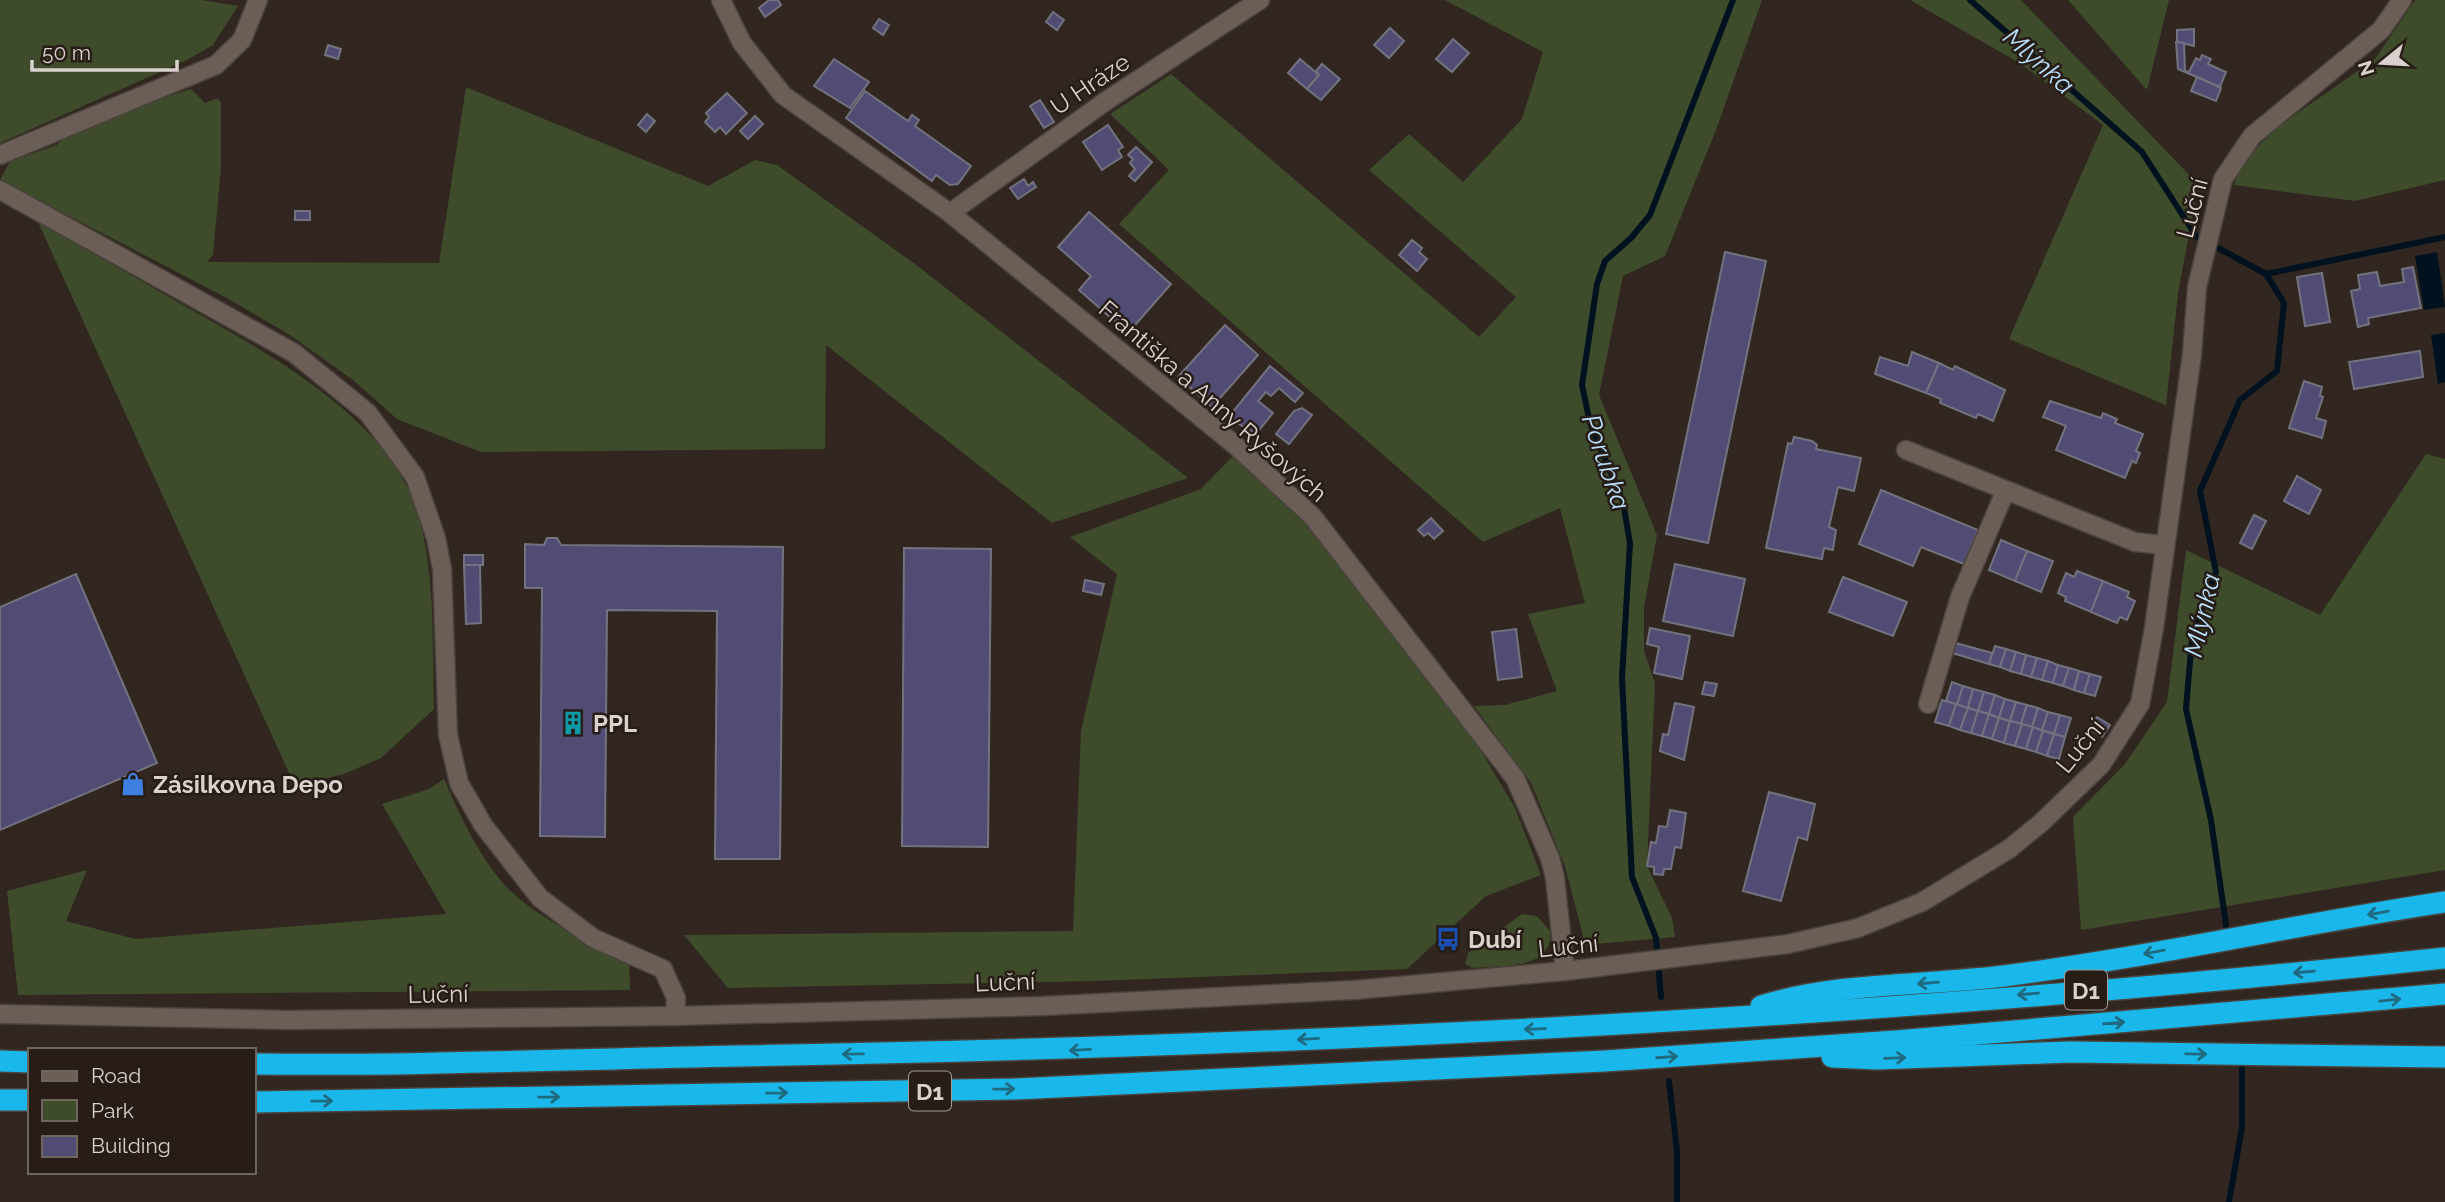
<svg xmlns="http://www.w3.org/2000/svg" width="2445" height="1202" font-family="Raleway,sans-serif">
	<rect width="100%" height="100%" fill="#312720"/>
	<g fill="#3f4c2b">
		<polygon points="0,0 202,0 238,6 213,45 187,60 0,143"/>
		<polygon points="1445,0 1762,0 1716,130 1665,256 1623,276 1599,395 1657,535 1644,608 1644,651 1655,683 1647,866 1672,918 1675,937 1595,944 1584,940 1565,866 1531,783 1474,706 1505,705 1557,691 1528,614 1585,603 1560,508 1483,542 1119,224 1169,170 1110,114 1171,74 1479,337 1516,297 1369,170 1409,134 1463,182 1522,119 1543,52"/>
		<polygon points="1910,0 2021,0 2198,184 2178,294 2166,405 2009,339 2103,125 2021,64"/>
		<polygon points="2068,0 2169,0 2147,90"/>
		<polygon points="2415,0 2445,0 2445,180 2355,201 2234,185 2243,161 2276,128 2375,59"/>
		<polygon points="466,87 708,186 755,160 777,165 919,267 1188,478 1052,523 826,345 825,449 481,452 397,419 353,380 290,335 225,297 0,180 10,161 57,145 64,135 123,111 191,89 205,103 218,98 221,103 221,167 213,255 207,262 439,263"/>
		<path d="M38 222C87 250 136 278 185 306 267 353 389 417 418 514 436 577 432 645 434 709L381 758 344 774 295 786Z"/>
		<polygon points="2426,454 2445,459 2445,870 2081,930 2073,817 2125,764 2167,702 2186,550 2320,615"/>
		<polygon points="1233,456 1317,531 1468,729 1515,808 1541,875 1486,896 1407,969 1095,981 728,988 684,935 1073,931 1081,731 1117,574 1070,537 1201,489"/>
		<path d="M444 779C460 815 476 851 502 882 529 914 590 943 629 962L630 990 18 995 7 891 87 870 66 921 135 939 446 914 382 804 429 789Z"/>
		<path d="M1522 914 1537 916 1550 931C1555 971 1499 965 1473 968L1465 964 1468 953Z"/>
	</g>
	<g fill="#00121f">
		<polygon points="2437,252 2445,307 2424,310 2415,256"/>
		<polygon points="2445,333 2445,382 2438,384 2431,335"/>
	</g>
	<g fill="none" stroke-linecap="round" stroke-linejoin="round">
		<g stroke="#00121f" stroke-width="6">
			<polyline points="1970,0 2142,152 2196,236 2266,274 2284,303 2277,371 2240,400 2200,491 2216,572 2192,638 2186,709 2211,820 2227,932"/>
			<polyline points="2266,274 2445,237"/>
			<polyline points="1661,997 1656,938 1632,877 1622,678 1630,543 1623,502 1590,423 1582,385 1597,284 1605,261 1631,238 1650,215 1733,0"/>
			<polyline points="1669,1081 1677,1151 1677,1202"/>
			<polyline points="2229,1202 2242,1127 2242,1068"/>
		</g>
	</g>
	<g fill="#514c74" stroke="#73727f" stroke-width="2">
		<polygon points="769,0 778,0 781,5 765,17 759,8"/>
		<polygon points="1053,12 1064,20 1057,30 1046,22"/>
		<polygon points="879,19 889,25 883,35 873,28"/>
		<polygon points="1390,28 1404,41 1389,58 1374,45"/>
		<polygon points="2194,29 2194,46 2177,42 2177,30"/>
		<polygon points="1453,39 1469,53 1452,72 1436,59"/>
		<polygon points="2176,42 2184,43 2185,71 2189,72 2196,58 2200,60 2202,55 2211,59 2208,64 2226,72 2220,87 2178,69"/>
		<polygon points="328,45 341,49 338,59 325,55"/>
		<polygon points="834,59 869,82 850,108 814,86"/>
		<polygon points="1300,59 1319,75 1307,89 1288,73"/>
		<polygon points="1322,64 1340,79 1321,100 1307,89 1319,75 1316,71"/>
		<polygon points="2197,77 2221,88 2216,101 2191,91"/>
		<polygon points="865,91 908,121 912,115 919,120 915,126 971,166 958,184 950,185 936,175 932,181 846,118"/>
		<polygon points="727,93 747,113 726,134 720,127 715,132 705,122 709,117 706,113"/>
		<polygon points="1040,100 1054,122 1044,128 1030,106"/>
		<polygon points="647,114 655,121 646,132 638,125"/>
		<polygon points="755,116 763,124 748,139 740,131"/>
		<polygon points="1108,125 1123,147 1118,150 1122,157 1102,170 1083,142"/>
		<polygon points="1136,147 1152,162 1135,181 1129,176 1135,169 1130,163 1133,159 1128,155"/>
		<polygon points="1024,179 1028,186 1033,182 1036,187 1018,199 1010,188"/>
		<rect x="295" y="211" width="15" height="9"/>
		<polygon points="1089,212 1171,284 1128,333 1079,290 1091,276 1058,247"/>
		<polygon points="1412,240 1422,248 1419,252 1427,259 1417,271 1399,255"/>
		<polygon points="1725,252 1766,261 1708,543 1666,534"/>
		<polygon points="2413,267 2421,308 2368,318 2369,324 2358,327 2351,291 2360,289 2358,275 2377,272 2380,286 2404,282 2402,269"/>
		<polygon points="2322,273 2330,322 2305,326 2297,277"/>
		<polygon points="1225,325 1258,355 1212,407 1178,377"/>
		<polygon points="2420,351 2423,377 2354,389 2349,362"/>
		<polygon points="1912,352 1939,363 1926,393 1875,374 1880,357 1908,366"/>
		<polygon points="1939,363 1953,370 1955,366 2005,390 1993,421 1978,414 1976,418 1940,403 1941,399 1926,393"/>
		<polygon points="1270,366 1303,393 1295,402 1279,388 1271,396 1266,392 1258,401 1273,413 1256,434 1232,420 1231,414"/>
		<polygon points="2304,381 2322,387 2320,396 2323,397 2316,418 2326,421 2322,438 2289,428"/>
		<polygon points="2050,401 2101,418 2103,413 2117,419 2115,423 2143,434 2136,451 2140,453 2136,463 2132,461 2125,478 2056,450 2066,426 2043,417"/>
		<polygon points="1302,408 1312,415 1289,444 1276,434 1294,411"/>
		<polygon points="1794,437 1812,441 1817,445 1816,449 1861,458 1854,491 1838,487 1829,527 1836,530 1833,550 1824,548 1822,559 1766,548 1788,443 1792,444"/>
		<polygon points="2297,476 2321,490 2309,514 2284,501"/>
		<polygon points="1881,490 1978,530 1964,564 1921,547 1913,566 1859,544"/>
		<polygon points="2254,515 2266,521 2252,549 2240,543"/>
		<polygon points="1431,518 1443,531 1434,539 1428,533 1424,536 1418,530"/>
		<polygon points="547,538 557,538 561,545 783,547 780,859 715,859 717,611 607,610 605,837 540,836 542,588 525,588 525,544 544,545"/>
		<polygon points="2001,540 2027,551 2015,581 1989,570"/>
		<polygon points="904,548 991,549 988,847 902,846"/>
		<polygon points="2027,551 2053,561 2041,592 2015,581"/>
		<rect x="464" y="555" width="19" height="10"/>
		<polygon points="1675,564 1745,579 1733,636 1663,621"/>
		<polygon points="464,565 480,565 481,623 466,624"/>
		<polygon points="2077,571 2103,581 2091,612 2065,601 2066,597 2058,593 2066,573 2074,577"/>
		<polygon points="76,574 157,763 0,830 0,607"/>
		<polygon points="1843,577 1907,602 1893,636 1829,612"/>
		<polygon points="1085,580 1104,584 1101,595 1083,591"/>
		<polygon points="2103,581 2129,592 2127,597 2135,601 2127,620 2120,617 2117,623 2091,612"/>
		<polygon points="1650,628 1690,636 1682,679 1654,673 1659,647 1647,644"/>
		<polygon points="1516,629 1522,677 1498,680 1492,632"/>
		<polygon points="1952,642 1992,653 1989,664 1949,652"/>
		<polygon points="1995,646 2006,649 2000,667 1989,664"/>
		<polygon points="2006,649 2016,652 2010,671 2000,667"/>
		<polygon points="2016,652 2026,655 2021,674 2010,671"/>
		<polygon points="2026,655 2037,658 2031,677 2021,674"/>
		<polygon points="2037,658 2048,661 2042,680 2031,677"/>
		<polygon points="2048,661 2058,665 2053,683 2042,680"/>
		<polygon points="2058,665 2069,668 2063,686 2053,683"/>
		<polygon points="2069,668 2079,671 2074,690 2063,686"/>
		<polygon points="2079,671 2090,674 2084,693 2074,690"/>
		<polygon points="2090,674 2101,677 2095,696 2084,693"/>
		<polygon points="1705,682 1717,684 1714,696 1702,694"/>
		<polygon points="1952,682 1963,686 1957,705 1946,701"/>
		<polygon points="1963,686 1973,689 1968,708 1957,705"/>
		<polygon points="1973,689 1984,692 1978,711 1968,708"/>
		<polygon points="1984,692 1995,695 1989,714 1978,711"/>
		<polygon points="1995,695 2005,699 1999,718 1989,714"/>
		<polygon points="2005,699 2016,702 2010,721 1999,718"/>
		<polygon points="1942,700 1956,704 1949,726 1935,722"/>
		<polygon points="2016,702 2027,705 2021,724 2010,721"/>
		<polygon points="1675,703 1694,707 1684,760 1660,751 1663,734 1668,735"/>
		<polygon points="1956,704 1968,708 1960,730 1949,726"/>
		<polygon points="2027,705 2038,708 2032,727 2021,724"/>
		<polygon points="1968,708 1978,711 1971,733 1960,730"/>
		<polygon points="2038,708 2048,712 2042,730 2032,727"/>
		<polygon points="1978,711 1989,714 1982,736 1971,733"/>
		<polygon points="2048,712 2060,715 2054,734 2042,730"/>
		<polygon points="1989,714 1999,718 1992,739 1982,736"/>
		<polygon points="2060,715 2071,718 2065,737 2054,734"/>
		<polygon points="2097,717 2110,725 2102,737 2089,729"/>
		<polygon points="1999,718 2010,721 2004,743 1992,739"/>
		<polygon points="2010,721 2022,724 2015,746 2004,743"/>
		<polygon points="2022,724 2033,727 2026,749 2015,746"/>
		<polygon points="2033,727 2043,731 2036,752 2026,749"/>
		<polygon points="2043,731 2054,734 2047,756 2036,752"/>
		<polygon points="2054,734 2065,737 2059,759 2047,756"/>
		<polygon points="1769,792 1815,804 1807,840 1798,837 1781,901 1743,891"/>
		<polygon points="1670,810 1686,813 1681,848 1675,847 1671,869 1664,869 1663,875 1654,874 1654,867 1647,866 1651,842 1656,843 1659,826 1667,827"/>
	</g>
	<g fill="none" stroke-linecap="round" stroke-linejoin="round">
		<g stroke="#4a423c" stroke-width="21">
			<g id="minor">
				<polyline points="721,0 742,43 783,95 950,213 1235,445 1313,517 1515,778 1550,858 1555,878 1565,971"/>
				<polyline points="0,155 216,65 242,40 258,0"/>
				<polyline points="0,190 294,353 368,413 415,477 436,538 442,569 448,735 459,783 483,825 540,898 593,938 663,969 676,998 675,1016"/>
				<polyline points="950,213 1106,101 1260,0"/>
				<polyline points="1906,450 2135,542 2164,545"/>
				<polyline points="1928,704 1960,597 2005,492"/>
				<polyline points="0,1014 287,1020 675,1016 1042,1006 1354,990 1565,971 1788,944 1858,928 1922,902 2009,849 2042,822 2101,765 2140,704 2154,628 2192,354 2197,287 2223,179 2252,136 2381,30 2402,0"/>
			</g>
		</g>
		<g stroke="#4a423c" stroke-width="24">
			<g id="motorway">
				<path d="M1761 1006C1839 982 1923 986 2004 976 2152 957 2298 924 2445 902"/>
				<polyline points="1832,1057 1877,1059 2070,1052 2445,1057"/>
				<polyline points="0,1061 30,1062"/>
				<path d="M254 1064C415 1066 577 1059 739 1056 1308 1046 1879 1018 2445 958"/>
				<polyline points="0,1100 30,1100"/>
				<polyline points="254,1102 1014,1089 1605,1061 1896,1041 2445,994"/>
			</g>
		</g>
		<use href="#minor" stroke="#6a5e56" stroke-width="18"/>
		<use href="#motorway" stroke="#19b7ea" stroke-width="21"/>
	</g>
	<defs><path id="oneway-shaft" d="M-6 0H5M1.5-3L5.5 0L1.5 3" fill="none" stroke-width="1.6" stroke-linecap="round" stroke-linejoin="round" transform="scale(1.75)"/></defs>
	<g stroke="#206a80">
		<use href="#oneway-shaft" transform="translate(2378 913) rotate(170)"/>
		<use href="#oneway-shaft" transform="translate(2154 952) rotate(170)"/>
		<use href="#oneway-shaft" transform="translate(2304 972) rotate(175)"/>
		<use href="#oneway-shaft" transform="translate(1928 983) rotate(175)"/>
		<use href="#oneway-shaft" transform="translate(2028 994) rotate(175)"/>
		<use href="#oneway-shaft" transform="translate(2390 1000) rotate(-6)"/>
		<use href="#oneway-shaft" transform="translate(2114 1023) rotate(-5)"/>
		<use href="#oneway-shaft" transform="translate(1535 1029) rotate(178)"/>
		<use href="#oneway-shaft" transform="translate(1308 1039) rotate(177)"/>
		<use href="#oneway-shaft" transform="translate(1080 1050) rotate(177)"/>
		<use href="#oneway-shaft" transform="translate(853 1054) rotate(179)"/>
		<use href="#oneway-shaft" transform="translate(2196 1054) rotate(1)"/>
		<use href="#oneway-shaft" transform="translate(1667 1057) rotate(-4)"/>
		<use href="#oneway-shaft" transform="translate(1895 1058) rotate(-2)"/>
		<use href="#oneway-shaft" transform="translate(1004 1089) rotate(-1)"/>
		<use href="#oneway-shaft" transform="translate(777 1093) rotate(-1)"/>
		<use href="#oneway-shaft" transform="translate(549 1097) rotate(-1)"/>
		<use href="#oneway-shaft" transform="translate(322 1101) rotate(-1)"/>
	</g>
	<defs>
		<g id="building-bare" transform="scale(1.89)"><path d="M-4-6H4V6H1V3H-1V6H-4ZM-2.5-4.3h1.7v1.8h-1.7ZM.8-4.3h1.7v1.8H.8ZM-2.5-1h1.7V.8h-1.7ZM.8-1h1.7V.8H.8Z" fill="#0f9aa8" stroke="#271d16" stroke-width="2.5" paint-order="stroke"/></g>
		<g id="shop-bare" transform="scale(1.89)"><path d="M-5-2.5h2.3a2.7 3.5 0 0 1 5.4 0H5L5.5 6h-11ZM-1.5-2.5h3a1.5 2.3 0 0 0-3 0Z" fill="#3f7fe0" stroke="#271d16" stroke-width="2.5" paint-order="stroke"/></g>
		<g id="bus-bare" transform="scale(1.89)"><path d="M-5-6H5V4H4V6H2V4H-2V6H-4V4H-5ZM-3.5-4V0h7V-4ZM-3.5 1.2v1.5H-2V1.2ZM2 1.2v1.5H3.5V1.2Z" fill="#1a4fb4" stroke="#271d16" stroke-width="2.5" paint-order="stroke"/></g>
	</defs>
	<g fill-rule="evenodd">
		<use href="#building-bare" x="573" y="723"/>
		<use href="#shop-bare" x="133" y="784"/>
		<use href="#bus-bare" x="1448" y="939"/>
	</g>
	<g text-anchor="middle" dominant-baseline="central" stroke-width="5" stroke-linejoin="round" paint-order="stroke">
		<g fill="#271d16" stroke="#a39b96" stroke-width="2">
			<rect x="2065" y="970.5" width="42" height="39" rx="5"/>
			<rect x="909" y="1071.5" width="42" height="39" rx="5"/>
		</g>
		<g font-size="23" font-weight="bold" fill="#d8d1cd">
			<text x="2086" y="990">D1</text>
			<text x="930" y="1091">D1</text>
		</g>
		<g font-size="24" fill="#d8d1cd" stroke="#271d16">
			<text transform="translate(1090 84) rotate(-34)">U Hráze</text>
			<text transform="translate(2192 208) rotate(-75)">Luční</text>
			<text transform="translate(1213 401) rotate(41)">Františka a Anny Ryšových</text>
			<text transform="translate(2080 746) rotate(-51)">Luční</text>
			<text transform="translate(1568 946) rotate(-6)">Luční</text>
			<text transform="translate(1005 982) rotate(-2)">Luční</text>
			<text transform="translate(438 994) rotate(-1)">Luční</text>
		</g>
		<g font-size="24" font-weight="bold" fill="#d8d1cd" stroke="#271d16" text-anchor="start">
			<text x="593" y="723">PPL</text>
			<text x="153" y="784">Zásilkovna Depo</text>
			<text x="1468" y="939">Dubí</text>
		</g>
		<g font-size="26" font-style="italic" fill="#b6defa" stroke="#271d16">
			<text transform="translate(2039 61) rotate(42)">Mlýnka</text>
			<text transform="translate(1606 462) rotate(71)">Porubka</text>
			<text transform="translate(2202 615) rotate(-77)">Mlýnka</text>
		</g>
	</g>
	<rect x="28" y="1048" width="228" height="126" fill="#271d16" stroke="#6e655f" stroke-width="2"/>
	<rect x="42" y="1071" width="35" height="10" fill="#6a5e56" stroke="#6e655f" stroke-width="2"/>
	<text x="91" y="1083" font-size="21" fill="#d8d1cd">Road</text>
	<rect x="42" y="1100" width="35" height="21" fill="#3f4c2b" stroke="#6e655f" stroke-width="2"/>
	<text x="91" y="1118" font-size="21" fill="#d8d1cd">Park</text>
	<rect x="42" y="1136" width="35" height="21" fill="#514c74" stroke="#6e655f" stroke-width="2"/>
	<text x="91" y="1153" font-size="21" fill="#d8d1cd">Building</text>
	<g transform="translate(2382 63) rotate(252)" stroke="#271d16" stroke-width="5" paint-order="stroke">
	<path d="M0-5L12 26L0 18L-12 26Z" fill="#d8d1cd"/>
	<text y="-10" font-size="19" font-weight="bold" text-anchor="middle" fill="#d8d1cd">N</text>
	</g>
	<path d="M32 60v10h145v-10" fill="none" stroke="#d8d1cd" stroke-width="3.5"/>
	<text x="42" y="60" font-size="21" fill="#d8d1cd" stroke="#271d16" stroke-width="5" paint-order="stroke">50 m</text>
</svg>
